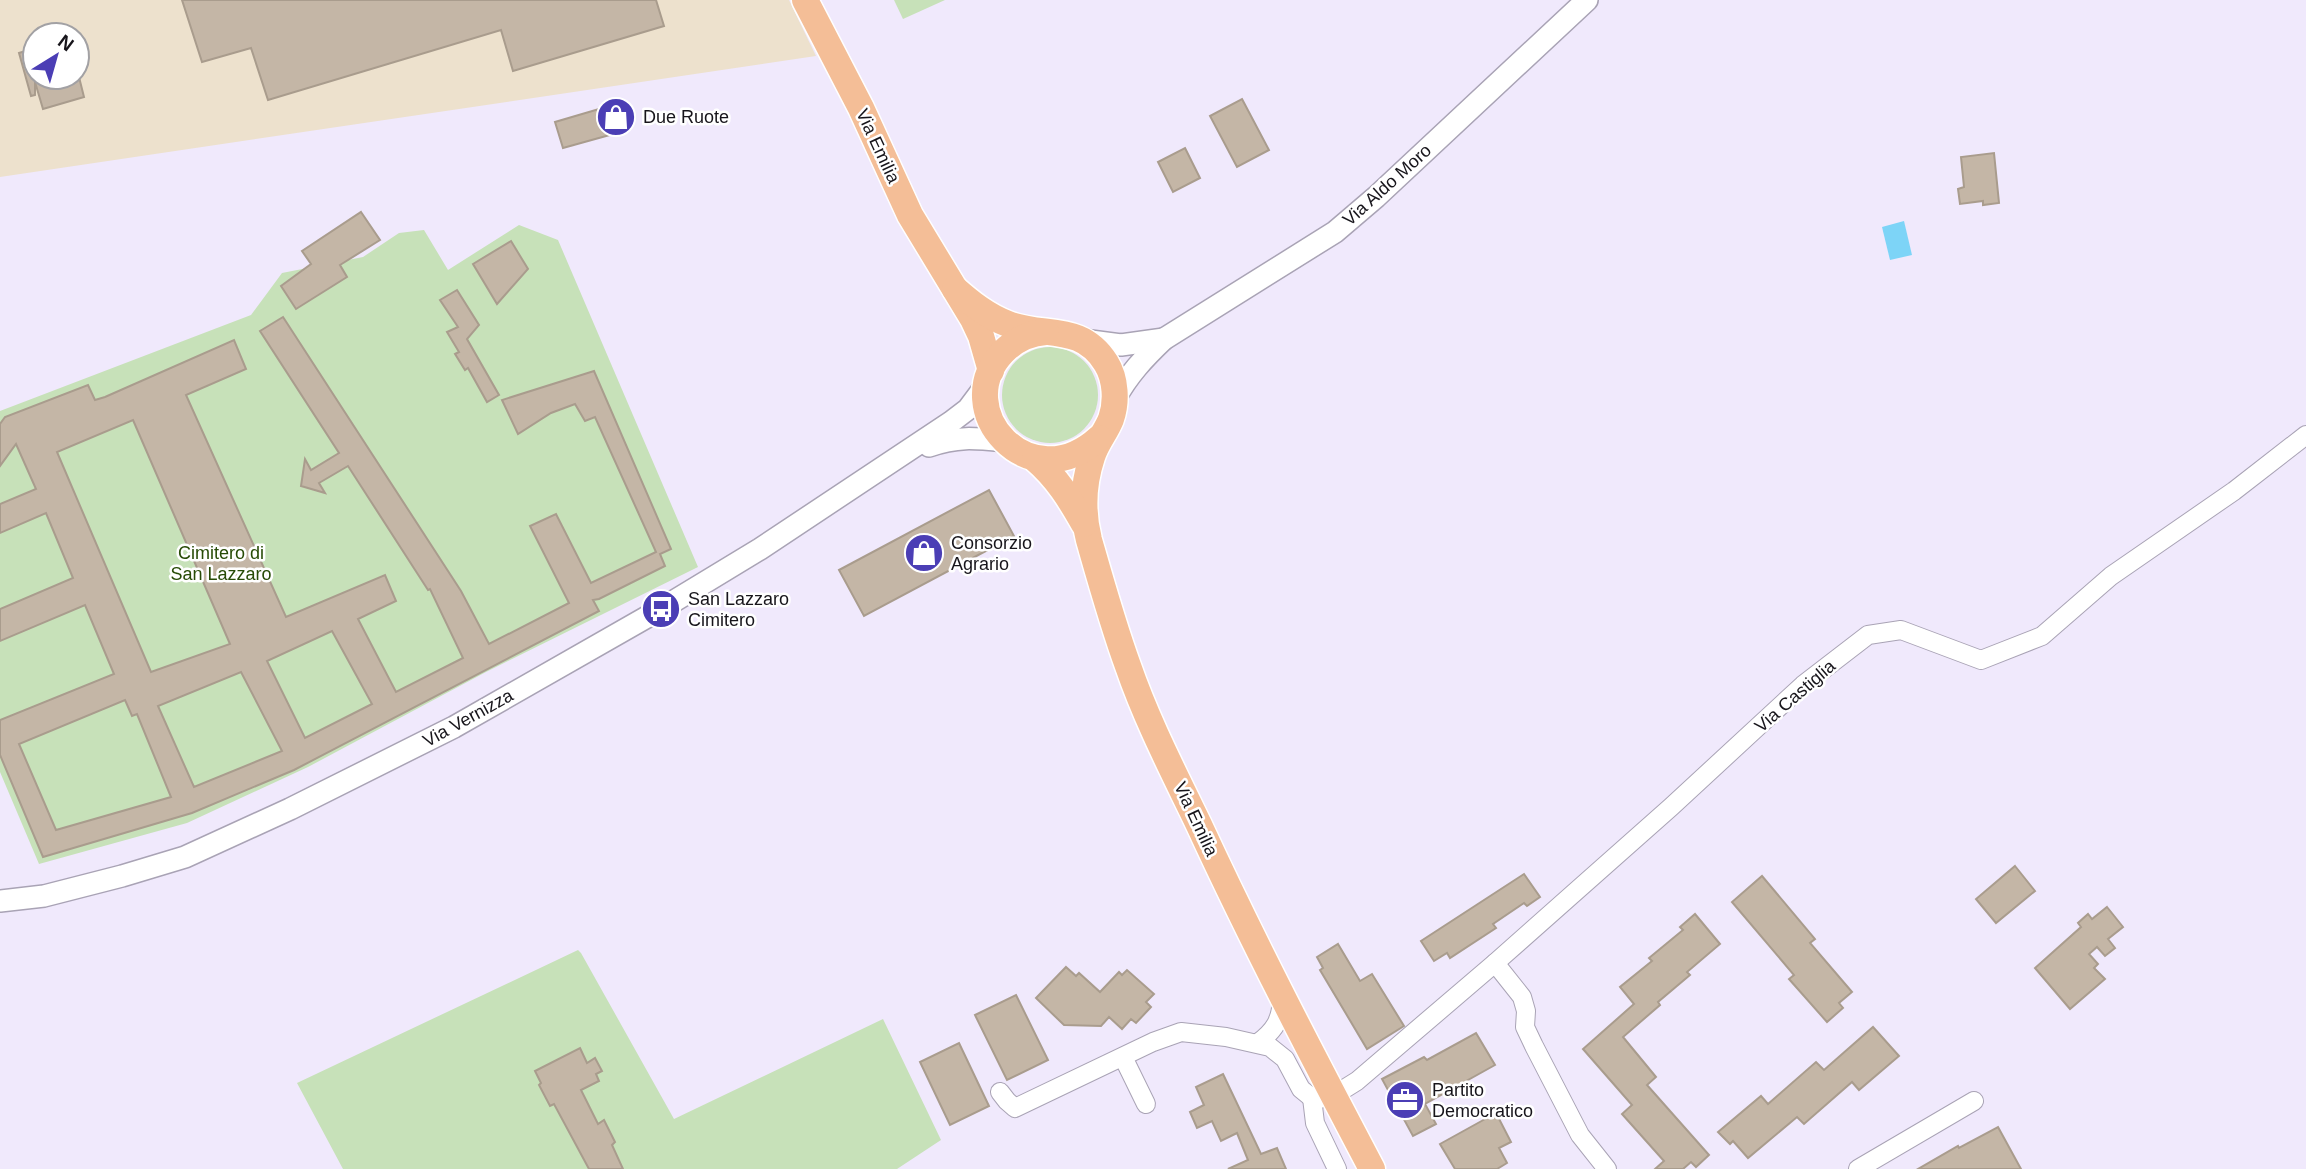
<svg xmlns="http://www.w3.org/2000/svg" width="2306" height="1169" font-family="Helvetica,sans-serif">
	<rect width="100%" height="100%" fill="#f0e9fc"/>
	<path fill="#ede1cd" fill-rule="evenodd" d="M0 0H789L816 56 0 177ZM35 35H77V77H35Z"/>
	<g fill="#c7e1b9">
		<polygon points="894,0 945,0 903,19"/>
		<polygon points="519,225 558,240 698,567 486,672 308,767 187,823 39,864 0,772 0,411 251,315 282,273 363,257 399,233 424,230 448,270"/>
		<circle cx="1050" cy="395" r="48"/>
		<polygon points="578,950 581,953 674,1119 883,1019 941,1140 897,1169 343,1169 297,1083"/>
	</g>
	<polygon fill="#7dd4f7" points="1904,221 1912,255 1890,260 1882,227"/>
	<g fill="#c4b6a6" stroke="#a99c8d" stroke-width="2" fill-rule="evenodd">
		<polygon points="182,0 656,0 664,26 513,71 501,30 268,100 251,48 202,62"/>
		<polygon points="35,48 35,77 79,77 84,97 43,109 35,82 35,95 31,96 19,53"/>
		<polygon points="1242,99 1269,150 1237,167 1210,116"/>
		<polygon points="616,104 624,131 563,148 555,122"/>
		<polygon points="1185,148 1200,178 1173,192 1158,162"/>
		<polygon points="1994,153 1999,203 1983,205 1983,201 1960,204 1958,189 1964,187 1961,157"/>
		<polygon points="361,212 380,240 340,265 347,277 296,309 281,286 311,264 302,251"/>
		<polygon points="511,241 528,269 497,304 473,264"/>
		<polygon points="457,290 479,325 467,339 499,395 487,402 468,368 465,370 455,354 459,352 447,332 458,327 440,300"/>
		<path d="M283 317 461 591 489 644 569 603 530 526 556 514 591 583 656 552 595 417 585 421 575 404 551 413 518 434 502 400 594 371 671 549 660 554 665 566 599 599 593 600 599 611 294 770 192 813 43 857 0 755V720L114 674 85 605 0 641V609L73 578 46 513 0 533V504L36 489 16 444 0 466V424L5 417 88 385 95 400 105 397 234 340 246 369 186 395 286 617 385 575 396 601 358 619 396 692 463 658 430 589 428 590 348 466 319 483 325 493 301 486 305 459 311 470 339 453 260 331ZM133 420 230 644 151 672 57 452ZM332 631 372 704 305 738 267 661ZM241 672 282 751 194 787 158 706ZM125 700 132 716 137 714 171 797 56 830 19 744Z"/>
		<polygon points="989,490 1014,536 864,616 839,570"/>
		<polygon points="2015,866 2035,891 1996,923 1976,899"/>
		<polygon points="1524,874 1540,897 1527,906 1524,903 1493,924 1496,928 1450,958 1447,953 1434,961 1421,941"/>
		<polygon points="1762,876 1815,939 1810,943 1852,992 1839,1003 1843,1008 1827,1022 1789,979 1794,975 1732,902"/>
		<polygon points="2107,907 2123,927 2108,939 2115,948 2105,956 2097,947 2089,954 2098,964 2094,968 2105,979 2070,1009 2035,968 2081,927 2078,923 2088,914 2092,919"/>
		<polygon points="1695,914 1720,944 1687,972 1690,975 1658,1002 1660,1005 1623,1037 1656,1077 1647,1085 1709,1155 1696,1167 1691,1162 1683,1169 1655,1169 1664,1161 1622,1114 1632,1105 1583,1049 1634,1004 1620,987 1652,961 1649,958 1683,930 1680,927"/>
		<polygon points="1338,944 1360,981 1372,974 1404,1026 1367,1049 1320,970 1323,968 1317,957"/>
		<polygon points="1066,967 1076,976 1079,973 1100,992 1119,972 1122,975 1127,970 1154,994 1146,1002 1151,1007 1136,1023 1131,1019 1122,1029 1109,1017 1101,1026 1064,1025 1036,998"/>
		<polygon points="1016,995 1048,1060 1007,1080 975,1015"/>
		<polygon points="1873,1027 1899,1056 1859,1090 1852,1082 1804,1124 1797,1117 1748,1158 1733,1141 1730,1144 1718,1132 1761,1096 1768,1104 1816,1062 1824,1070"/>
		<polygon points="1476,1033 1495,1065 1425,1104 1436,1124 1413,1136 1382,1079 1424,1057 1427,1060"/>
		<polygon points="959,1043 989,1106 950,1125 920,1062"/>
		<polygon points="580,1048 587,1063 595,1058 602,1071 596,1074 599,1081 581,1090 598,1124 604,1120 615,1142 612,1145 623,1169 589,1169 554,1104 550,1106 539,1085 541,1083 535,1071"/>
		<polygon points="1223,1074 1261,1154 1277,1148 1286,1169 1228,1169 1248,1160 1237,1133 1221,1141 1212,1121 1197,1128 1190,1112 1204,1105 1196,1087"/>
		<polygon points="1496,1113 1511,1142 1499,1148 1507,1163 1497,1169 1455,1169 1440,1144"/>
		<polygon points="1998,1127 2021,1169 1918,1169 1958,1146 1959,1148"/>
	</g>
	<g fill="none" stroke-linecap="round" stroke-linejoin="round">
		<g stroke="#a9a3b5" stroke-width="20">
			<g id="minor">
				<polyline points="1495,963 1522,997 1526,1011 1525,1027 1534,1046 1580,1135 1607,1169"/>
				<path d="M1258 1043C1275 1030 1281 1020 1282 999"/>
				<polyline points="1123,1057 1146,1104"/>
				<polyline points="1000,1092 1007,1101 1015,1108 1153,1042 1181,1032 1226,1037 1270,1047 1285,1059 1301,1089 1312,1098 1319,1099 1333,1096 1357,1081 1495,963 1671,807 1803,685 1868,635 1901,630 1981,660 2042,636 2111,576 2234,491 2306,435"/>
				<polyline points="1312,1098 1315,1123 1337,1169"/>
				<polyline points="1858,1169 1974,1101"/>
			</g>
		</g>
		<g stroke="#a9a3b5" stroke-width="24">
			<g id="tertiary">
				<polyline points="1083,340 1121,345 1164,339"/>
				<path d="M1115 399C1128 375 1144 358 1164 339L1335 232 1376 197 1587 0"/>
				<path d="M929 446C957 436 975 438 1004 441"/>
				<polyline points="0,901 44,896 122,876 185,857 290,809 454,727 661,609 760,549 951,422 968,409 986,385"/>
			</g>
		</g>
		<g stroke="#fff" stroke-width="29">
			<g id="primary">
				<polyline points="805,0 861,108 910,215 973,319 981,336 991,371"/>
				<path d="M955 289C971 303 987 316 1008 324 1045 338 1081 323 1106 363 1116 379 1117 402 1111 419 1106 432 1096 443 1092 457 1083 484 1082 512 1089 540 1101 582 1113 625 1128 666 1147 721 1174 773 1199 825 1253 942 1312 1055 1372 1169"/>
				<path d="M1046 332C1029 333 1015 340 1003 352 948 410 1030 501 1099 438"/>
				<path d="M1035 459C1057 478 1070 499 1084 524"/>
			</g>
		</g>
		<use href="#minor" stroke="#fff" stroke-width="18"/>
		<use href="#tertiary" stroke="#fff" stroke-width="21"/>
		<use href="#primary" stroke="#f4be97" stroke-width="26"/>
	</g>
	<defs>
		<g id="shop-disc" transform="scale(2.0125)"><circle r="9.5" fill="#4b3eb5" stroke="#fff"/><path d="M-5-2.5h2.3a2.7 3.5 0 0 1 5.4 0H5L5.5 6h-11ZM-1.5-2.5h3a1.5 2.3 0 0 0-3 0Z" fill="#fff"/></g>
		<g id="bus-disc" transform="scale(2.0125)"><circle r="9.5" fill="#4b3eb5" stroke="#fff"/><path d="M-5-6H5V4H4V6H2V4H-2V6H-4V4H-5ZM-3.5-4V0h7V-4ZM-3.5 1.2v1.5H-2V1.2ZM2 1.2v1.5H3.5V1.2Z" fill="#fff"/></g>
		<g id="office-disc" transform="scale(2.0125)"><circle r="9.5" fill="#4b3eb5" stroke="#fff"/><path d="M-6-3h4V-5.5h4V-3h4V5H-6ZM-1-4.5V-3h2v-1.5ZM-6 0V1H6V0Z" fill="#fff"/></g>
	</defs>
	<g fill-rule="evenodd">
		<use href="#shop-disc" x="616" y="117"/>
		<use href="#shop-disc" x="924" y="553"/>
		<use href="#bus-disc" x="661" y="609"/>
		<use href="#office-disc" x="1405" y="1100"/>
	</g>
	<g text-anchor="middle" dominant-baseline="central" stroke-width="5" stroke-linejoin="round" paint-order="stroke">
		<g font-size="18" fill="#17151b" stroke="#fff" text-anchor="start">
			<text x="643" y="117">Due Ruote</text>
			<text x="951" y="543">Consorzio<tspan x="951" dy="21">Agrario</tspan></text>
			<text x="688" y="599">San Lazzaro<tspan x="688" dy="21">Cimitero</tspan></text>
			<text x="1432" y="1090">Partito<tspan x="1432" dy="21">Democratico</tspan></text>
		</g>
		<g font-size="18" fill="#17151b" stroke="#fff">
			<text transform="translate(878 146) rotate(65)">Via Emilia</text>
			<text transform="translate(1387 185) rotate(-42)">Via Aldo Moro</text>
			<text transform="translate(1795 696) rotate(-41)">Via Castiglia</text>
			<text transform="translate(468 718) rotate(-29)">Via Vernizza</text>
			<text transform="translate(1196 819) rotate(65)">Via Emilia</text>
		</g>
		<g font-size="18" fill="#274b06" stroke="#fff">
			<text x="221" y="553">Cimitero di<tspan x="221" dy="21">San Lazzaro</tspan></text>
		</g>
	</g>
	<g transform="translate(56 56) rotate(37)"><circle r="33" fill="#ffffff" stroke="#a2a1a4" stroke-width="2"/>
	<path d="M0-5L12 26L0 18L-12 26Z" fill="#4b3eb5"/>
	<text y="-10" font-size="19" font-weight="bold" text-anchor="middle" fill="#17151b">N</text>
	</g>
</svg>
